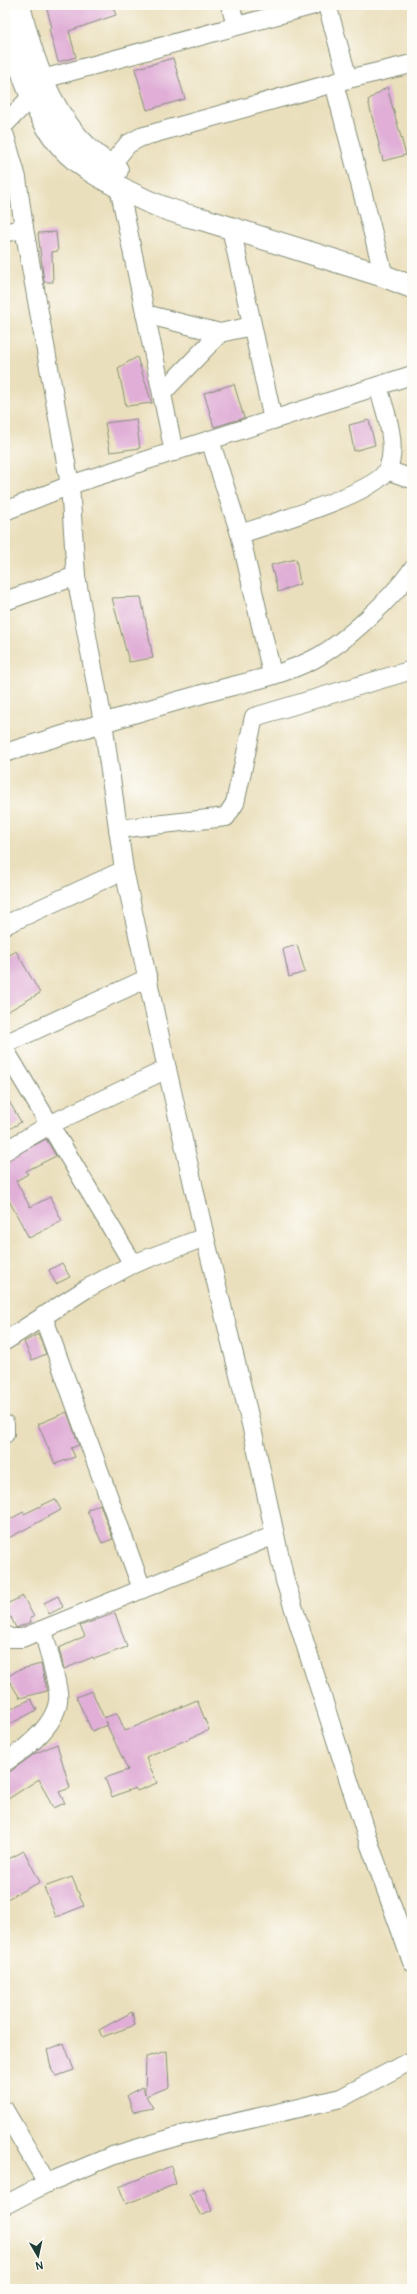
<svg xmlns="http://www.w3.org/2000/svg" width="417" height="2294" font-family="Pangolin,sans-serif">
	<rect width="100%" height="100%" fill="#fdfcf7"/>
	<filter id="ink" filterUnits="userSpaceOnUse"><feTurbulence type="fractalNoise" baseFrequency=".025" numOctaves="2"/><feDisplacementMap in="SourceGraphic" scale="8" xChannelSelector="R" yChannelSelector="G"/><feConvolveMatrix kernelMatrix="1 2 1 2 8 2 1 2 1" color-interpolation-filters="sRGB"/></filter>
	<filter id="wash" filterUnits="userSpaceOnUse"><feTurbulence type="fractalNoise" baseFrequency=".012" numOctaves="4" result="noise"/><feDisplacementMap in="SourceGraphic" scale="16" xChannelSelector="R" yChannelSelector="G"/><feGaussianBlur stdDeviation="0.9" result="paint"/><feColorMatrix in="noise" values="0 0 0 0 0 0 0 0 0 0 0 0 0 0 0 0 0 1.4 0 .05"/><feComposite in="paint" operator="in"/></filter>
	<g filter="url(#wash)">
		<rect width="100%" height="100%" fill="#eadfbc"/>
		<g id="blocks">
			<g fill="#e0aed7">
				<polygon points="46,5 112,5 116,15 69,31 76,57 58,62 49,29 52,28"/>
				<polygon points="173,58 185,99 147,110 135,69"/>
				<polygon points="387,87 406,155 383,161 368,100"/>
				<polygon points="56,232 58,251 52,252 53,282 44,282 38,233"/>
				<polygon points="137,357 152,403 126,406 118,368"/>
				<polygon points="234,384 244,418 214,427 204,393"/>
				<polygon points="136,419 140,448 110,452 105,423"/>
				<polygon points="369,420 375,445 354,451 349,425"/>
				<polygon points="296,559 300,584 278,592 271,565"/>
				<polygon points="141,597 153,658 129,662 112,598"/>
				<polygon points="297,945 305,972 289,977 283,949"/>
				<polygon points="16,951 40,993 5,1013 5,958"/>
				<polygon points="5,1094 21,1122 5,1132"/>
				<polygon points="46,1139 56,1156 26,1171 28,1174 16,1181 30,1207 50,1197 62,1221 29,1238 5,1193 5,1161"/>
				<polygon points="62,1263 70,1277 56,1284 49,1270"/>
				<polygon points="38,1334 46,1354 32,1360 24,1342"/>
				<polygon points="67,1412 79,1445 71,1448 75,1457 55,1464 38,1424"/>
				<polygon points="55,1499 61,1510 5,1540 5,1522 23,1512 24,1514"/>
				<polygon points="100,1504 113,1539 102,1543 87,1510"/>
				<polygon points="23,1596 34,1617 30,1618 31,1622 16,1628 11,1617 5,1620 5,1605"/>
				<polygon points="58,1596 63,1607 49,1614 44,1603"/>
				<polygon points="115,1613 127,1647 94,1659 93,1657 64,1669 59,1648 85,1636 80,1626"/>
				<polygon points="41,1664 47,1691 20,1698 7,1677 18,1670"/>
				<polygon points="92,1691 104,1718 117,1713 125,1731 197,1700 209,1730 146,1757 157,1783 137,1791 135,1788 112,1797 105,1778 128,1770 105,1721 107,1725 92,1731 76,1697"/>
				<polygon points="31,1699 37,1710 8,1725 5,1718 5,1712"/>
				<polygon points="57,1744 70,1788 59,1792 65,1803 53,1808 39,1779 5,1801 5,1772 11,1771 34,1754"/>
				<polygon points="24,1851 40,1882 5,1900 5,1861"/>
				<polygon points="72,1877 84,1906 56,1917 44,1887"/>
				<polygon points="132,2012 135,2025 102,2037 99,2030"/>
				<polygon points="64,2043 74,2070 57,2076 52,2071 47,2050"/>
				<polygon points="167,2051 169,2087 146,2096 153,2108 133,2112 127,2095 142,2087 145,2094 146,2057"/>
				<polygon points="171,2166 176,2184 126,2204 119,2187"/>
				<polygon points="204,2188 212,2211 201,2216 189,2194"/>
			</g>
		</g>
	</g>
	<g filter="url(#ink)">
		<use href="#blocks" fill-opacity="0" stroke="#848e78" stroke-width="1"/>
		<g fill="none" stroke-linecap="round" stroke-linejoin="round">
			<g stroke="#848e78" stroke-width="20">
				<g id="minor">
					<polyline points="230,5 236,25"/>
					<polyline points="327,5 348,79"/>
					<polyline points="334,83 384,276"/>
					<polyline points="5,124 32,96 43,79 314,5"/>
					<polyline points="5,136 17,178 24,228 70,485 76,576 103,722 124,870 167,1069 205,1237 251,1424 285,1581 367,1837 412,1962"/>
					<polyline points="110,166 128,144 141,137 348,79 412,64"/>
					<polyline points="119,187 174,452"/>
					<polyline points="231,228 273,420"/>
					<polyline points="5,233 24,228"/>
					<polyline points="145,314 220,333 252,326"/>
					<polyline points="162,393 220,333"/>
					<polyline points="210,440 240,534 272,674"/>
					<polyline points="387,470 412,479"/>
					<polyline points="5,511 70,485 412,375"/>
					<path d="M240 534C267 525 376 493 387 470 399 447 385 409 378 387"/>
					<polyline points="5,601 76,576"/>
					<path d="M5 753C69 733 134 713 199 695 237 684 279 677 314 659 346 642 391 599 412 570"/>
					<polyline points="118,829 226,817 235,803 254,717 412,670"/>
					<polyline points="5,925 124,870"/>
					<polyline points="5,1044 148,978"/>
					<polyline points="5,1050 133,1264"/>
					<polyline points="5,1151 51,1124 167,1069"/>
					<polyline points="43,1316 142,1589"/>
					<polyline points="5,1341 86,1289 133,1264 205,1237"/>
					<polyline points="5,1424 5,1434"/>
					<polyline points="5,1635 10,1638 22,1638 275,1535"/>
					<path d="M5 1762C26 1749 62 1721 58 1692 55 1672 48 1650 43 1630"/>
					<polyline points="5,2111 47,2183"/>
					<polyline points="5,2205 47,2183 112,2156 182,2135 341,2098 412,2060"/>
				</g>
			</g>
			<g stroke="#848e78" stroke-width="24">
				<g id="major">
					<path d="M19 5C34 69 57 136 117 170"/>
					<path d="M5 12C17 57 31 112 63 148 80 167 106 180 128 192 153 205 177 214 205 220L384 276 412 287"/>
				</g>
			</g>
			<use href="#minor" stroke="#fff" stroke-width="18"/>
			<use href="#major" stroke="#fff" stroke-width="22"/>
		</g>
	</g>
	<rect width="417" height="2294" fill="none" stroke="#fdfcf7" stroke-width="20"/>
	<g transform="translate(38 2256) rotate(171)" stroke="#fdfcf7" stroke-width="3" paint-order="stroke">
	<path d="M0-3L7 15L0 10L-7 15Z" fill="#1f3d34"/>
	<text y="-6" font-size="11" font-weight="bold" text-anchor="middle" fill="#1f3d34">N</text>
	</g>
</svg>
